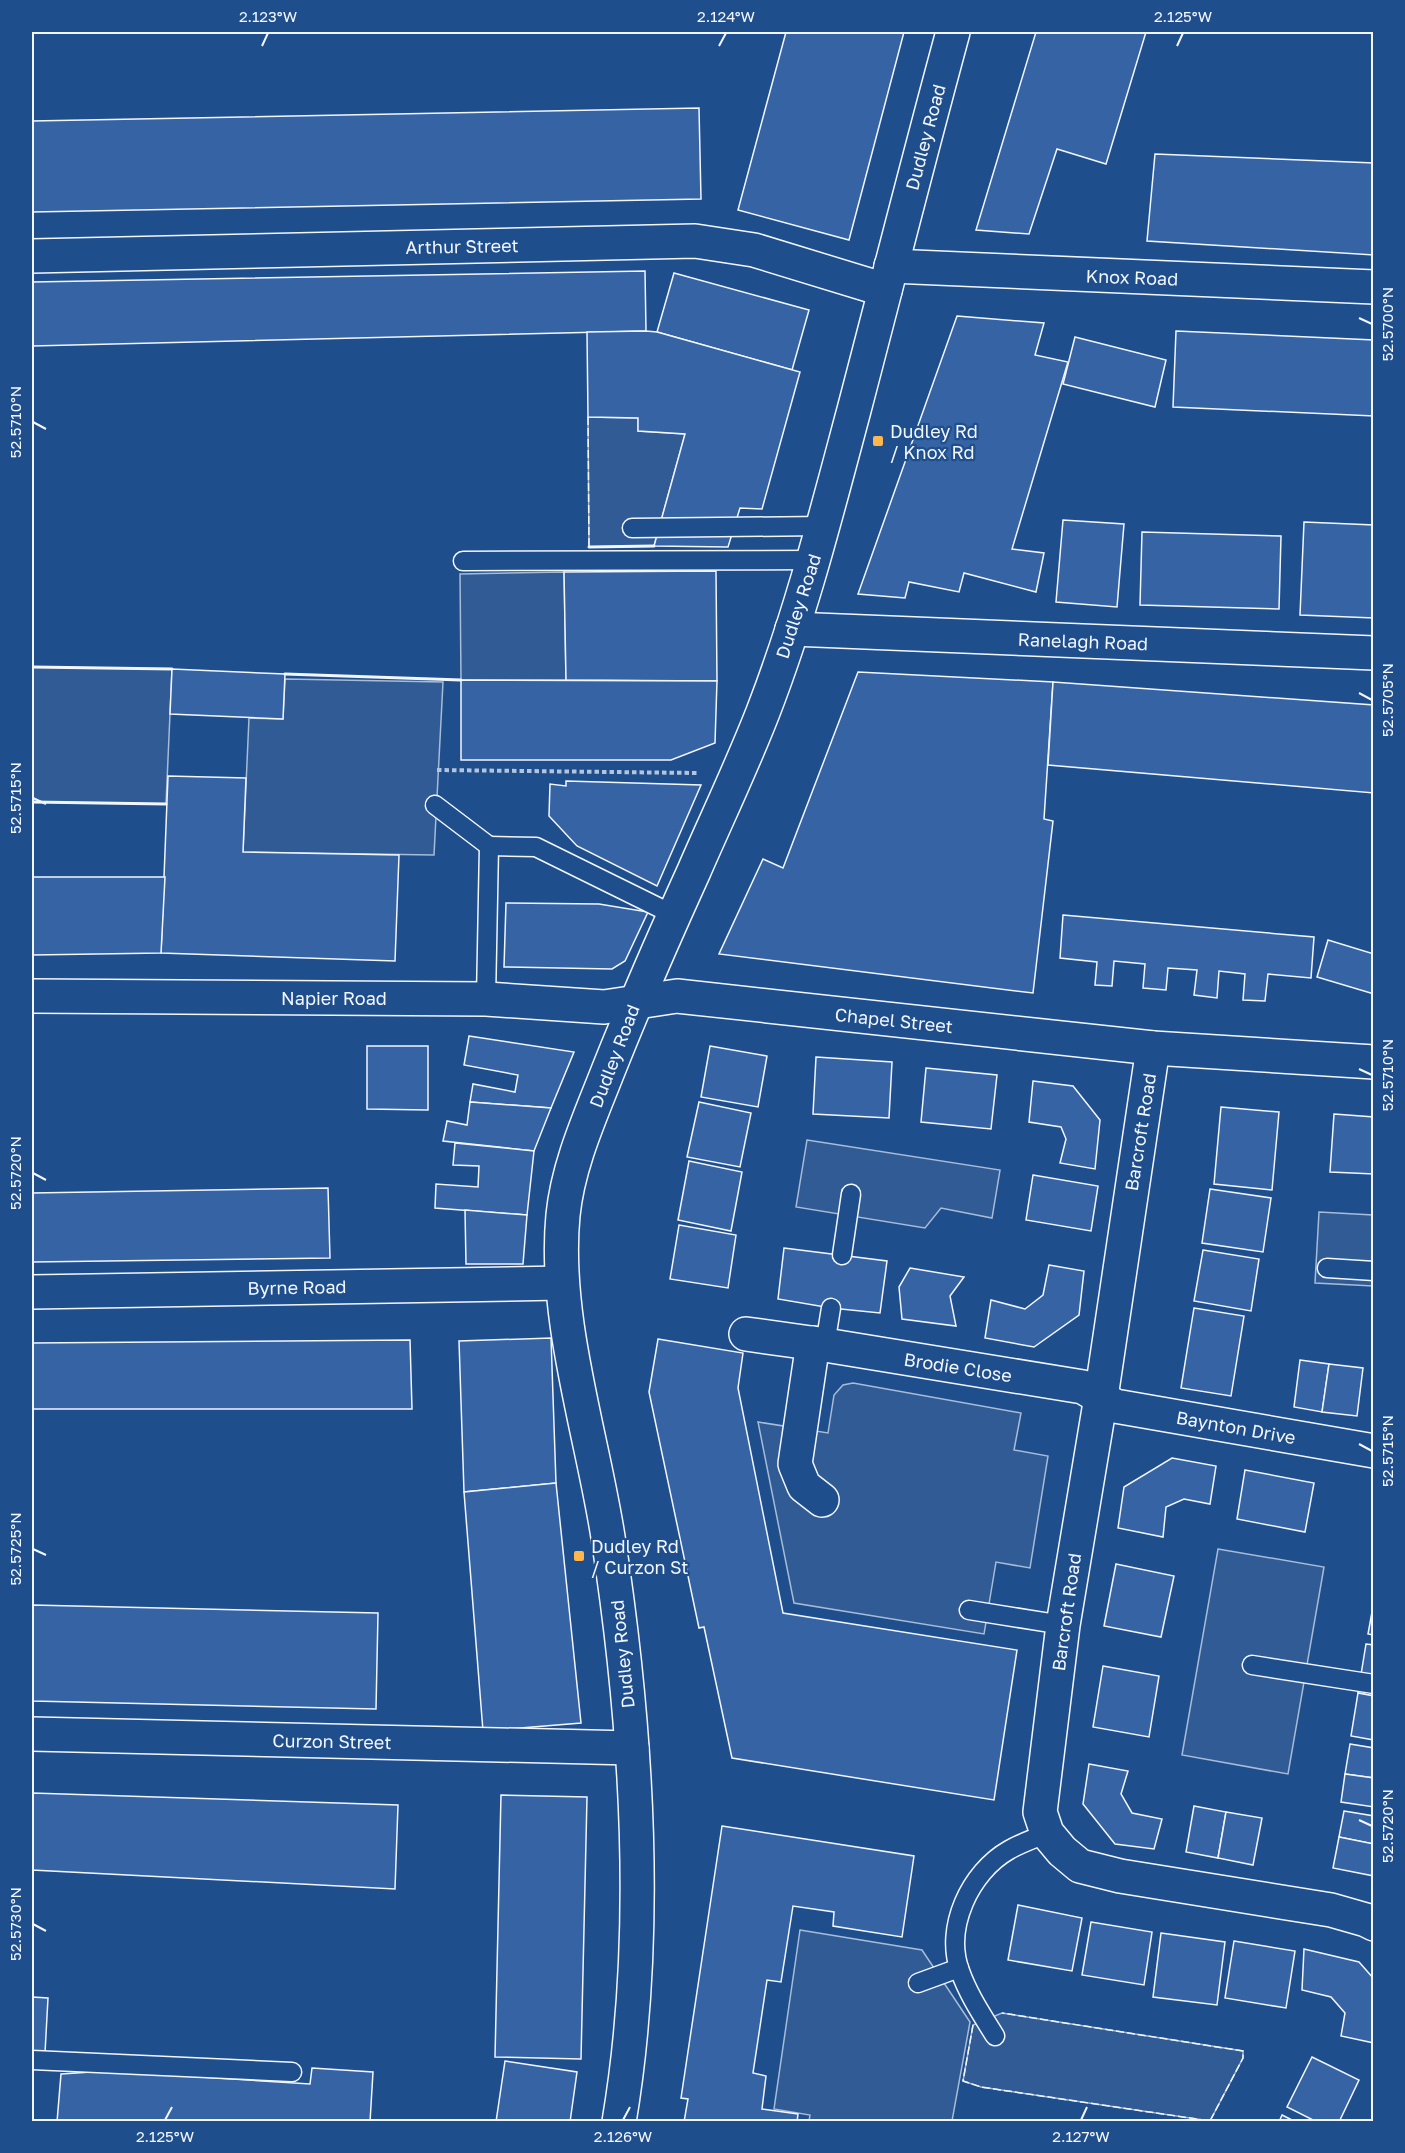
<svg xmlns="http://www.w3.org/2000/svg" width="1405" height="2153" font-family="'Golos Text',sans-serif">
	<rect width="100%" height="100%" fill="#1f4e8c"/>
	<g fill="#305b95" stroke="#a8bbd7" stroke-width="1.5">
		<polygon points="588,417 638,418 638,431 685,434 654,546 589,547"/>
		<polygon points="564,572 566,680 461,680 460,574"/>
		<polygon points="32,667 172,669 166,804 32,802"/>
		<polygon points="285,679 443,682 434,855 243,852 249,718 283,719"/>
		<polygon points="807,1140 1000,1170 992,1218 941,1208 925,1228 796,1207"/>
		<polygon points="1319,1212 1373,1215 1373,1286 1315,1283"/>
		<polygon points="853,1383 1021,1413 1014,1450 1048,1456 1030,1568 996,1562 984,1634 794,1603 758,1422 828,1433 834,1395 843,1385"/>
		<polygon points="1218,1549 1324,1567 1288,1774 1182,1755"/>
		<polygon points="800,1930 922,1950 970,2022 952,2121 809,2121 810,2115 774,2109"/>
		<polygon points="1002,2013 1243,2051 1243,2058 1210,2121 981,2087 963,2081 973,2025"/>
	</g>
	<g fill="#3563a3" stroke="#f2f6ff" stroke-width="1.5">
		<polygon points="786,32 904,32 849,240 738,210"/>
		<polygon points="1036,32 1146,32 1106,164 1057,149 1029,234 976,230"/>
		<polygon points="699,108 701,199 32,212 32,121"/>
		<polygon points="1155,154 1374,163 1374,255 1147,241"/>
		<polygon points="645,271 646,331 32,346 32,282"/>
		<polygon points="674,273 809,310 792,370 657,332"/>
		<polygon points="957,316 1044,323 1035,355 1068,362 1012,549 1044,553 1036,592 964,573 959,592 909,582 905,598 858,594"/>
		<polygon points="646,331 657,332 800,372 762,509 740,508 728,547 654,546 685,434 638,431 638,418 588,417 587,332"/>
		<polygon points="1176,331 1374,340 1374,416 1173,407"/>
		<polygon points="1075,337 1166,360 1155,407 1063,384"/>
		<polygon points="1063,520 1124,524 1117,607 1056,602"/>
		<polygon points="1304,522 1374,525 1374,618 1300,615"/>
		<polygon points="1142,532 1281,536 1279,609 1140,605"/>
		<polygon points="716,571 717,681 566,680 564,572"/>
		<polygon points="172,669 285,674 283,719 170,714"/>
		<polygon points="858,672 1053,682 1044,819 1053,821 1033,993 719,954 763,859 783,868"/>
		<polygon points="461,680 717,681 715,743 671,760 461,760"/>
		<polygon points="1053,682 1374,705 1374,793 1048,765"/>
		<polygon points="168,776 246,778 243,852 399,855 395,961 161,953"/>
		<polygon points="566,781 701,785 657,886 577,846 549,816 550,784 566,786"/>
		<polygon points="32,877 165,877 161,953 32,955"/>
		<polygon points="506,903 599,904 648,912 625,961 612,969 504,967"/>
		<polygon points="1063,915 1314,937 1311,978 1268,974 1265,1001 1243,1000 1245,974 1219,971 1217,998 1194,995 1197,970 1168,968 1166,990 1143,988 1145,964 1114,961 1112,986 1095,985 1097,962 1060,958"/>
		<polygon points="1328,940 1374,954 1374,994 1317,977"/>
		<polygon points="469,1036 574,1052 551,1108 470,1102 473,1084 515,1092 518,1075 464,1065"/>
		<polygon points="367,1046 428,1046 428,1110 367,1109"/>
		<polygon points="710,1046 767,1056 758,1107 701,1097"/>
		<polygon points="816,1057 892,1062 889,1118 813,1114"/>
		<polygon points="926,1068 997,1075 991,1129 921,1122"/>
		<polygon points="1033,1081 1073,1086 1100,1120 1095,1169 1060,1163 1066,1139 1061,1127 1029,1122"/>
		<polygon points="470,1102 551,1108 534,1151 443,1141 447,1121 467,1125"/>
		<polygon points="699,1102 751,1113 740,1167 687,1157"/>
		<polygon points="1221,1107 1279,1112 1272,1190 1214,1184"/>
		<polygon points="1334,1114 1374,1117 1374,1174 1330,1172"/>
		<polygon points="455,1143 534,1151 527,1215 435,1208 436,1184 478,1187 479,1166 453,1165"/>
		<polygon points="689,1161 742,1172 731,1231 678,1220"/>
		<polygon points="1033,1175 1098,1186 1091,1231 1026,1220"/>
		<polygon points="328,1188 330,1258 32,1262 32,1193"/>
		<polygon points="1210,1189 1271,1198 1263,1252 1202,1243"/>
		<polygon points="465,1210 527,1215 523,1264 466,1264"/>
		<polygon points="679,1225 736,1235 728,1288 670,1279"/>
		<polygon points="784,1248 887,1261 880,1313 831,1308 778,1299"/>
		<polygon points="1203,1250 1259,1259 1251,1311 1194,1301"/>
		<polygon points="1049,1265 1084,1271 1079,1315 1034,1347 985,1338 991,1300 1025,1309 1043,1295"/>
		<polygon points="910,1268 964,1277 950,1296 956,1326 902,1319 899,1287"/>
		<polygon points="1194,1308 1244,1316 1231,1396 1181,1388"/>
		<polygon points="551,1338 556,1483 464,1492 459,1341"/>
		<polygon points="658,1339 743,1353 738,1388 783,1613 1017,1650 994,1800 732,1758 704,1627 699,1628 649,1392"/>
		<polygon points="410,1340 412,1409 32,1409 32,1343"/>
		<polygon points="1300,1360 1329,1364 1322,1412 1294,1407"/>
		<polygon points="1329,1364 1363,1368 1357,1416 1322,1412"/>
		<polygon points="1172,1458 1216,1466 1210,1504 1184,1499 1166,1507 1163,1537 1118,1528 1124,1487"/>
		<polygon points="1245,1470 1314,1483 1305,1532 1237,1519"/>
		<polygon points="556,1483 581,1723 483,1731 464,1492"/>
		<polygon points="1116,1564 1174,1576 1161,1637 1104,1626"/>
		<polygon points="1374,1601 1374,1635 1368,1634"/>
		<polygon points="32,1605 378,1613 376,1709 32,1701"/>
		<polygon points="1366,1644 1374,1645 1374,1696 1358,1693"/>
		<polygon points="1103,1666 1159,1676 1149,1737 1093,1727"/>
		<polygon points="1358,1693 1374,1696 1374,1740 1351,1736"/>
		<polygon points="1350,1744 1374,1748 1374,1778 1345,1774"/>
		<polygon points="1089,1764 1128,1771 1121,1794 1132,1813 1162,1819 1154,1849 1115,1844 1083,1804"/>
		<polygon points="1345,1774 1374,1778 1374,1807 1341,1802"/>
		<polygon points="32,1793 398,1805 395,1889 32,1870"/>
		<polygon points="501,1795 587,1797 581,2059 495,2057"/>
		<polygon points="1194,1806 1226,1812 1218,1858 1186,1852"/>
		<polygon points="1344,1811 1374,1816 1374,1844 1339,1837"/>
		<polygon points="1226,1812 1262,1818 1253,1865 1218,1858"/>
		<polygon points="722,1826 914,1856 902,1937 833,1926 834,1912 793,1906 781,1982 767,1980 753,2073 766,2076 762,2109 798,2114 797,2122 684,2122 688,2099 681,2098"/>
		<polygon points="1339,1837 1374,1844 1374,1876 1333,1868"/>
		<polygon points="1018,1905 1082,1918 1072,1971 1008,1960"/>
		<polygon points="1091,1922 1152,1932 1144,1985 1082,1975"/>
		<polygon points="1161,1933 1225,1942 1217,2005 1153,1997"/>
		<polygon points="1234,1941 1295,1951 1286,2008 1225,1998"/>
		<polygon points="1304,1949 1359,1962 1374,1979 1374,2043 1341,2036 1345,2013 1331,1997 1302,1990"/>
		<polygon points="32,1997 48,1998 45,2053 32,2052"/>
		<polygon points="1312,2057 1359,2080 1339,2122 1317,2122 1287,2107"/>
		<polygon points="505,2061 577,2072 570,2122 496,2122"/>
		<polygon points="312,2068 373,2072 370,2122 57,2122 61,2074 107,2071 310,2084"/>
		<polygon points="1282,2115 1296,2122 1279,2122"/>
	</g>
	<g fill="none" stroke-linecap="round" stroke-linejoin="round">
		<g stroke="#f2f6ff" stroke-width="21">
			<g id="service">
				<polyline points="632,528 823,526"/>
				<polyline points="463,561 813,560"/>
				<polyline points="435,805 489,846"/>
				<polyline points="486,999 489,846 536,847 674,915"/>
				<polyline points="842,1255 851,1194"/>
				<polyline points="1327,1268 1374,1271"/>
				<polyline points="825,1345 831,1308"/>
				<polyline points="969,1610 1063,1625"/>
				<polyline points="1252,1665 1374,1684"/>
				<polyline points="918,1983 959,1968"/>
				<path d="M995 2036C982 2015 968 1994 960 1971 944 1928 970 1872 1009 1850 1021 1843 1034 1839 1047 1833"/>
				<polyline points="32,2060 292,2072"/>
			</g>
		</g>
		<g stroke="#f2f6ff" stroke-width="36">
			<g id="minor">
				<polyline points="32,256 695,241 754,250 885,290"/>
				<polyline points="891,266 1374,287"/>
				<polyline points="792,629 1374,653"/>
				<polyline points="32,996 486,999 604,1007 677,996 1153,1048 1374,1062"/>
				<polyline points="1153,1048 1101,1397 1063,1625 1040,1812 1047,1833 1062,1851 1080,1866 1120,1876 1331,1910 1366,1920 1374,1924"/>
				<polyline points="32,1292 562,1283"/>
				<polyline points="746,1334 825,1345 1083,1387 1115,1406 1374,1451"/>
				<polyline points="813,1343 795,1464 804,1486 822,1500"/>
				<polyline points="32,1734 632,1748"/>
			</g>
		</g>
		<g stroke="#f2f6ff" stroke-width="36">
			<path id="primary" d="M619 2122C651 1932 637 1726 608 1537 592 1434 553 1319 563 1215 568 1165 590 1117 608 1071 635 1003 664 937 694 871 717 818 742 766 763 712 801 614 827 511 854 410 887 284 919 157 953 32"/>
		</g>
		<polyline stroke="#b3c4dc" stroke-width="4" stroke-dasharray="4.5 3" stroke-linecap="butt" points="437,770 698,773"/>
		<use href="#service" stroke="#1f4e8c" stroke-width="18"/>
		<use href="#minor" stroke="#1f4e8c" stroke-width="33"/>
		<use href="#primary" stroke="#1f4e8c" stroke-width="33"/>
		<g stroke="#f2f6ff" stroke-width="1.5" stroke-dasharray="8 3" stroke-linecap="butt">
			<polyline points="588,417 589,547"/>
			<polyline points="973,2025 963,2081 981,2087 1210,2121 1243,2058 1243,2051 1002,2013"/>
		</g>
		<g stroke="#f2f6ff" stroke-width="3">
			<polyline points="589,547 654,546"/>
			<polyline points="32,667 172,669"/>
			<polyline points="285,674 461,680"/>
			<polyline points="32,802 166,804"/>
		</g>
	</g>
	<path fill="none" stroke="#f2f6ff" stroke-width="2" d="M262 46 268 33M719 46 726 33M1177 46 1183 33M1359 318 1372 324M33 422 46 429M1359 693 1372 700M33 798 46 804M1359 1069 1372 1075M33 1173 46 1180M1359 1444 1372 1451M33 1549 46 1555M1359 1820 1372 1826M33 1924 46 1931M165 2120 172 2107M623 2120 630 2107M1081 2120 1087 2107"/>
	<g fill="#ffb74d" stroke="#1f4e8c" stroke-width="2">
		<rect x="872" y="435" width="12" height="12" rx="3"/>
		<rect x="573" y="1550" width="12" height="12" rx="3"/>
	</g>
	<g text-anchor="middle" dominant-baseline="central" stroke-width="4.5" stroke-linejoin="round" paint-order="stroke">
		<g font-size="18" fill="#f2f6ff" stroke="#1f4e8c">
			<text transform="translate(925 137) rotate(-75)">Dudley Road</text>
			<text transform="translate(462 246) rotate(-1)">Arthur Street</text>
			<text transform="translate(1132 277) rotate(2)">Knox Road</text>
			<text transform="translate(798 606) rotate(-72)">Dudley Road</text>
			<text transform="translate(1083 641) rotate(2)">Ranelagh Road</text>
			<text x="334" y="998">Napier Road</text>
			<text transform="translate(894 1020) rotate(6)">Chapel Street</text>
			<text transform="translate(614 1056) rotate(-69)">Dudley Road</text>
			<text transform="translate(1140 1132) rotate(-81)">Barcroft Road</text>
			<text transform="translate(297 1287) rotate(-1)">Byrne Road</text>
			<text transform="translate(958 1367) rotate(9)">Brodie Close</text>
			<text transform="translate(1236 1427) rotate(10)">Baynton Drive</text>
			<text transform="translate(1066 1612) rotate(-82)">Barcroft Road</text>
			<text transform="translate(622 1654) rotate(-96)">Dudley Road</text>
			<text transform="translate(332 1741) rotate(1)">Curzon Street</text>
		</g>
		<g font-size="18" fill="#f2f6ff" stroke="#1f4e8c" text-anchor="start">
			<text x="890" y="431">Dudley Rd<tspan x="890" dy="21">/ Knox Rd</tspan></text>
			<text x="591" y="1546">Dudley Rd<tspan x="591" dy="21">/ Curzon St</tspan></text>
		</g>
	</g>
	<rect width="1405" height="2153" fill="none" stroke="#1f4e8c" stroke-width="66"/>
	<rect x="33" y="33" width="1339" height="2087" fill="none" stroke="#f2f6ff" stroke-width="2"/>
	<g font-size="15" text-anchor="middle" fill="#f2f6ff">
		<text x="268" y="22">2.123°W</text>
		<text x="726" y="22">2.124°W</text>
		<text x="1183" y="22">2.125°W</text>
		<text transform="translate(1388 324) rotate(-90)" y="5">52.5700°N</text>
		<text transform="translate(16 422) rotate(-90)" y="5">52.5710°N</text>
		<text transform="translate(1388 700) rotate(-90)" y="5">52.5705°N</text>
		<text transform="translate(16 798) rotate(-90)" y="5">52.5715°N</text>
		<text transform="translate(1388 1075) rotate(-90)" y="5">52.5710°N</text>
		<text transform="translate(16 1173) rotate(-90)" y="5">52.5720°N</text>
		<text transform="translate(1388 1451) rotate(-90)" y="5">52.5715°N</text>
		<text transform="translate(16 1549) rotate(-90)" y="5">52.5725°N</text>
		<text transform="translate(1388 1826) rotate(-90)" y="5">52.5720°N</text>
		<text transform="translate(16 1924) rotate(-90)" y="5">52.5730°N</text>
		<text x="165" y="2142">2.125°W</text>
		<text x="623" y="2142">2.126°W</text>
		<text x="1081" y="2142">2.127°W</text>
	</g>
</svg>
